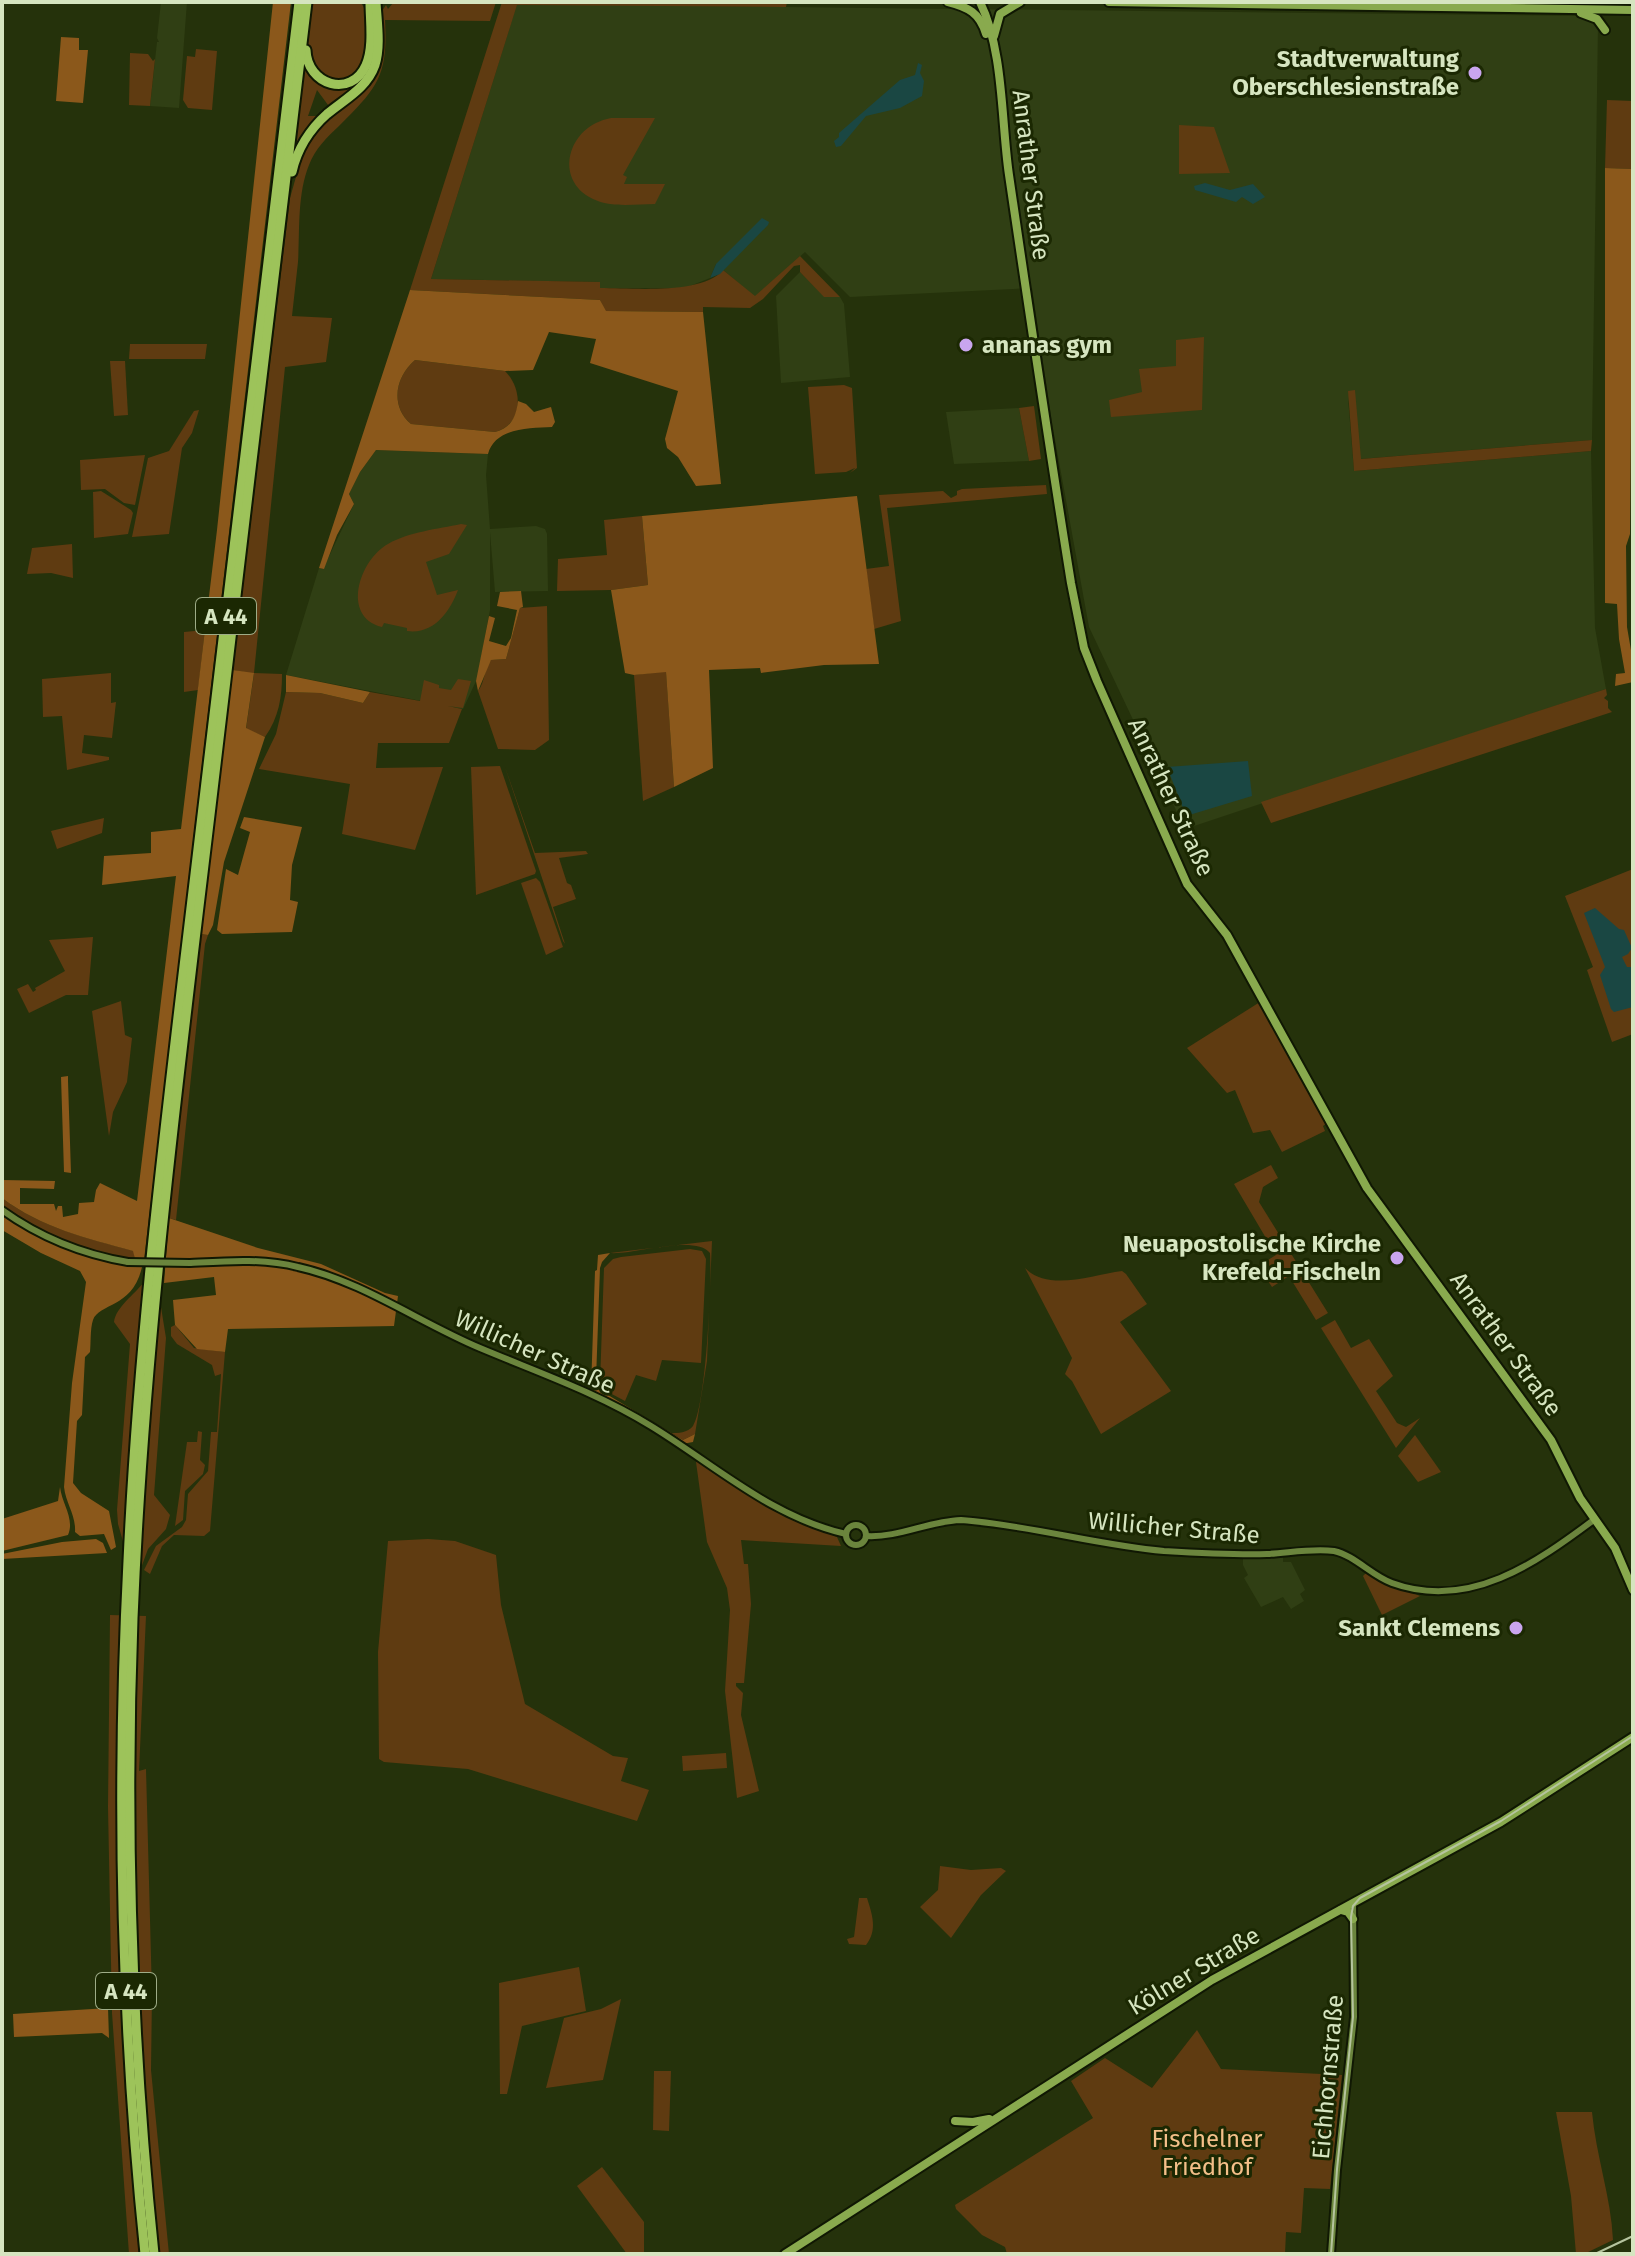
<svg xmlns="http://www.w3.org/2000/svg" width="1635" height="2256" font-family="'Fira Sans',sans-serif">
	<rect width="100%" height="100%" fill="#25320b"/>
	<g fill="#303f14">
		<polygon points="161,2 187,2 179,108 150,106 157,42 159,42 157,38"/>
		<polygon points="517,4 1582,16 1598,24 1592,440 1360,459 1348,398 1354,471 1591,451 1595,628 1606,689 1185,829 1089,627 1052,423 1032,288 850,297 805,252 755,297 716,264 710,278 685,288 600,288 599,282 431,279"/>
		<polygon points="800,272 824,296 840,297 844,304 850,377 781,383 776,296"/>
		<polygon points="1019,408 1029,461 954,464 946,412"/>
		<polygon points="376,450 488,454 486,475 490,529 536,526 545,529 547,534 548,591 495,592 490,532 490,610 477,679 463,709 286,675 319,568 323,569 354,504 349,494 360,472"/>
		<polygon points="1243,1556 1283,1556 1283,1562 1291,1562 1305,1590 1300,1594 1304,1601 1291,1609 1283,1597 1261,1607 1244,1578 1248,1575 1243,1565"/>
	</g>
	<g fill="#5f3b11">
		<path d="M313 2H360C379 22 367 96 327 77 319 73 313 68 310 59 304 43 312 19 313 2Z"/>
		<path d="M400 2H496L490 21 385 20C388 76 378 87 339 126 327 137 315 149 309 165 297 195 300 230 298 262 296 280 294 298 292 316L332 318 326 362 285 367 254 673 282 674C282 697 279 717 265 737L246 729 254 674 233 670 290 198 303 152 321 125 360 92 382 11 386 5 388 9 393 3Z"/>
		<path d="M502 2H787L786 7 517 5 431 279 600 282V288C632 288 702 295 723 270L755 296 800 256 840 297H824L800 272V265L794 266 763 299 750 308 703 307V312L605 311 600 300 410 290Z"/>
		<polygon points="196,49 217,51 212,110 188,108 183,100 187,56 195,57"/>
		<polygon points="130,53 148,54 153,61 155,59 150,106 129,105"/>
		<polygon points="305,62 323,83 363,80 331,109 317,90 308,116 321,116 294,158"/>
		<polygon points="1607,100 1633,101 1633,169 1605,168"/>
		<path d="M611 118H655L623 175 627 177 624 184H665L655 204C635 204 611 208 593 199 553 180 567 126 611 118Z"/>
		<polygon points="1179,125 1214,127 1230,173 1179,174"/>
		<polygon points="1204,337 1202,410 1111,417 1109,400 1142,392 1139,369 1176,366 1176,340"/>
		<polygon points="130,344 207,344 205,359 129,359"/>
		<path d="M415 360 505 371C523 389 524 424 495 432L411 424C390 406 395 377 415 360Z"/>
		<polygon points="110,361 125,361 128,415 114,416"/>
		<polygon points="844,385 852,388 857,468 850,473 855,468 846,472 815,474 808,387"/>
		<polygon points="1355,390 1361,459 1592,440 1591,451 1354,471 1348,391"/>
		<polygon points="1034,406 1041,459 1029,461 1019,408"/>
		<polygon points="199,410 192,433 182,448 169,534 132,537 148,458 169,451 194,411"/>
		<polygon points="145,455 135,505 124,503 105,489 81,490 80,460"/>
		<polygon points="1046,485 1047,494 887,508 901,621 874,629 866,569 889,566 879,495 943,491 951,498 957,495 957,491 962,489"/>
		<polygon points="101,491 131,510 133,513 128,534 94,538 93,492"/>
		<polygon points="642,516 648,585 611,590 557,591 558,559 607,555 604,520"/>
		<path d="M461 524 467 525 449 554 426 562 437 595 458 590C450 612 433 635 407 631V628L384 623 382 627C341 617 359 560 388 544 408 532 438 529 461 524Z"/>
		<polygon points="72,544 73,578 51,573 27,574 32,548"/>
		<path d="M547 606 549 740 535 750 498 749 478 691C485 682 484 669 491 660L506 659 520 608Z"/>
		<polygon points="205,630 198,690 184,692 184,632"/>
		<polygon points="666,671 674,787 643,801 634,675"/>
		<polygon points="111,673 111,703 116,702 112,738 84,735 82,753 109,757 109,760 67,770 62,716 43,717 42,679"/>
		<polygon points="458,679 471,681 463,708 448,706 462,709 449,743 378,743 376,768 443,767 415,850 342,834 350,784 259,769 276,734 286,692 320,693 363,703 370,692 420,701 424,680 439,685 439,688 451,690"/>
		<polygon points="1606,689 1607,695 1604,698 1608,701 1608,708 1612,712 1271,823 1261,802"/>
		<polygon points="500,766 536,871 535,874 476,895 471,767"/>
		<polygon points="505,767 535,853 586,851 588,854 559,858 567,883 571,885 576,899 553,907 565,944 568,945 565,944 563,941"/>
		<polygon points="104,818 102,833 57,849 51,831"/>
		<polygon points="1633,869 1633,1034 1612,1042 1587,970 1593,967 1565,896"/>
		<polygon points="536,878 540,882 563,947 546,955 521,883"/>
		<polygon points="201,934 208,935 205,944 176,1220 169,1218"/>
		<polygon points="93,937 88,995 66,995 29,1013 17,989 28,984 33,992 36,990 35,988 65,971 49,940"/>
		<polygon points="121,1001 125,1035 132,1038 127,1082 113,1112 109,1136 92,1011"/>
		<polygon points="1260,1002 1327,1123 1323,1126 1325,1131 1282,1152 1270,1130 1253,1133 1235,1090 1227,1093 1187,1048"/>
		<polygon points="1271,1165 1278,1178 1263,1187 1259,1202 1328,1313 1316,1320 1289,1276 1272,1287 1258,1266 1276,1255 1234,1184"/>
		<path d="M2 1198C42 1228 87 1238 134 1251L135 1259C85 1254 43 1233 2 1205Z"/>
		<path d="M712 1241 707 1361 695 1434 683 1440 672 1433C677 1433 688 1433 693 1426 706 1407 712 1280 710 1253 695 1234 633 1255 610 1253Z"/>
		<polygon points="690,1249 702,1251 706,1259 701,1363 662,1360 656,1381 636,1375 625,1401 608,1392 600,1383 604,1268 613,1259 621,1257"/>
		<path d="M1025 1268C1048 1292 1092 1275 1122 1271L1126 1274 1147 1304 1120 1322 1171 1391 1101 1434 1072 1381 1065 1374 1072 1358Z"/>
		<path d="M144 1282 124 1545 118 1524 117 1510 130 1344 114 1322C116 1307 134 1295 144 1282Z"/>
		<polygon points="160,1301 166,1338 154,1495 170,1515 166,1529 148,1549 141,1568 139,1566"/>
		<polygon points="1335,1320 1351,1348 1369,1339 1393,1376 1376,1391 1397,1423 1406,1427 1420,1418 1396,1448 1321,1328"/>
		<polygon points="175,1325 194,1348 225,1352 210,1531 204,1536 174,1535 162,1546 150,1574 144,1570 156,1546 182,1527 186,1520 188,1494 208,1471 211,1432 217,1432 221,1374 215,1376 212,1365 177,1344 171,1336 171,1327"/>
		<polygon points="198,1431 202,1432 200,1460 205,1465 203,1474 185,1491 183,1520 175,1526 187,1442 197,1442"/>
		<polygon points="1415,1435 1441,1472 1418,1482 1398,1456"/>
		<polygon points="696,1462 702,1462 769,1506 837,1537 841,1546 741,1540 744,1564 748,1564 751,1604 744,1683 736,1683 736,1686 743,1693 741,1715 759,1791 737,1798 725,1691 730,1610 727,1588 707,1542"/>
		<polygon points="428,1539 455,1541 496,1555 501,1605 525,1704 613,1756 628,1758 621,1781 649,1790 637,1821 468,1769 384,1762 379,1759 378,1652 388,1541"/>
		<polygon points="1366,1573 1420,1596 1382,1615 1363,1576"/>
		<polygon points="110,1615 146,1616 139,1771 146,1769 152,1994 151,2070 169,2254 129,2254 112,2013 108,1807"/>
		<polygon points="726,1753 727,1768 683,1771 682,1756"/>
		<polygon points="940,1866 971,1870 1001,1868 1006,1871 981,1895 951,1938 920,1907 938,1890"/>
		<path d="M859 1898H867C872 1914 878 1930 866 1945L849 1944 847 1939 854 1937Z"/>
		<polygon points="579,1967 586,2011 522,2026 507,2094 500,2094 499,1983"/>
		<polygon points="621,1999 603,2080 546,2088 564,2018 601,2009"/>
		<polygon points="1197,2030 1221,2069 1342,2075 1330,2189 1304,2188 1301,2233 1286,2232 1285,2254 1007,2254 1005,2247 982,2235 956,2209 955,2205 1093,2118 1071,2081 1105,2058 1152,2088"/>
		<polygon points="654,2071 671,2071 669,2131 653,2130"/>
		<path d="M1556 2112H1592C1596 2156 1611 2197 1613 2240L1584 2254H1576L1571 2196Z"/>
		<polygon points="602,2167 644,2222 644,2254 627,2254 577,2186"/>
	</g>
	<g fill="#8b581b">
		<path d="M273 2H291L144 1260 135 1259 133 1251C86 1238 42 1228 2 1198V1180L55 1181 54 1189 20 1188V1204H54L56 1211 58 1206H62L63 1217 78 1214 79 1203 94 1202 96 1190 100 1183 137 1201 176 876 102 885 104 856 151 853V832L181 829 217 530Z"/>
		<polygon points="61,37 79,38 79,50 88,50 83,103 56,101"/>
		<polygon points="1605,168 1633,169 1630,534 1626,546 1627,627 1633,662 1633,682 1615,686 1616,674 1625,673 1619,639 1617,604 1605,603"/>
		<path d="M410 290 600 300 606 311 703 312 721 484 696 486 678 457 667 448 665 439 678 391 590 363 596 339 549 332 533 370 505 371 415 360C395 377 390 406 411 424L495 432C511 428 516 417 518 401L526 404 534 412 551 407 555 422 552 427C529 428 495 428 488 454L376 450 360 472 349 494 354 504 337 535 324 569 319 568Z"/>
		<polygon points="857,496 879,664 824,665 761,673 760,668 709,670 713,768 674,787 666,672 634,675 625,673 611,590 648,585 642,516"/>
		<polygon points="521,591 523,607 520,608 506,659 491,660 478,691 476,681 489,616 495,618 489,641 506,646 511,638 517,610 497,606 500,592"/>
		<polygon points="233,670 254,673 246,728 265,737 224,862 213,925 208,935 201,934"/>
		<polygon points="286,675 370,692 363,703 320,693 286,692"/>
		<polygon points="244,817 302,827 292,865 290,900 298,902 292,932 222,934 217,930 226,869 238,875 250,832 240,828"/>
		<polygon points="68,1076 68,1081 71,1173 64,1172 61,1077"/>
		<path d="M2 1213C46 1242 89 1260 142 1267 133 1308 99 1303 93 1320 90 1329 91 1343 90 1352L85 1357 82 1415 77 1421 73 1483 81 1493 109 1511 116 1547 111 1550 104 1534 80 1536 75 1532C76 1515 66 1504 64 1487L72 1383 86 1282 80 1271 41 1253 2 1230Z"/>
		<polygon points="169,1218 258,1248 321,1264 385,1293 398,1296 394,1326 228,1329 225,1352 197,1349 175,1325 173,1300 216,1295 214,1277 164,1283"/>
		<polygon points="610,1253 602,1262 600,1268 596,1380 598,1389 683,1440 695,1434 693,1442 682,1444 594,1395 591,1389 595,1271 597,1270 598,1255"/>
		<path d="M60 1487C62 1504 75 1519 68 1535L2 1551V1519L58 1501Z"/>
		<polygon points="96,1539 103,1543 107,1553 2,1559 2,1554 62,1542"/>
		<polygon points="108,2008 109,2038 102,2033 14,2037 13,2014"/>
	</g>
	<g fill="#1a4743">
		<polygon points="918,63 922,65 920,73 924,81 922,96 900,108 866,116 841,146 836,147 834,141 839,137 839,133 900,80 915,75"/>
		<polygon points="1205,183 1230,190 1253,184 1265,197 1253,204 1242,197 1236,202 1195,190 1194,186"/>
		<polygon points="762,218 769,222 768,225 720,274 710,278 716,264"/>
		<polygon points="1248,761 1252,796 1186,816 1167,767"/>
		<polygon points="1595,908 1619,929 1624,930 1632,948 1628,954 1622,957 1627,967 1633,967 1633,1007 1614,1012 1611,1009 1600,975 1605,967 1584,913"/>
	</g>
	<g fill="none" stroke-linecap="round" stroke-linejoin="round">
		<g stroke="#101803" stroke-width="10">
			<g id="minor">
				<path d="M2 1210C41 1238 81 1254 128 1262"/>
				<path d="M190 1263C227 1261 262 1258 298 1267 362 1281 420 1323 480 1348 537 1372 598 1393 651 1426 715 1465 771 1517 846 1534"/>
				<circle cx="856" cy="1535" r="10"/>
				<path d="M866 1536C899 1538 928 1521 961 1520 1029 1525 1096 1545 1164 1551 1198 1553 1233 1555 1267 1554 1288 1553 1313 1548 1334 1551 1354 1555 1372 1576 1392 1583 1469 1611 1536 1563 1595 1519"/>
				<polyline points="1331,2254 1337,2170 1354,2017 1353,1903"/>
			</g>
		</g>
		<g stroke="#101803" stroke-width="12">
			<g id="major">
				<path d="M948 2C968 7 980 13 986 34"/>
				<path d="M980 2C1004 51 1001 121 1009 175 1029 311 1049 447 1071 583L1084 648 1097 681 1187 884 1227 935 1367 1188 1551 1440 1580 1498 1615 1548 1633 1590"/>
				<polyline points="1109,2 1633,10"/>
				<polyline points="1581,13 1597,19 1605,30"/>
				<polyline points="994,36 1000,14 1020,2"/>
				<polyline points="1341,1910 1348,1912 1353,1919"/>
				<polyline points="955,2121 973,2122 989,2119"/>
				<polyline points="785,2254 1212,1980 1501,1822 1633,1737"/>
			</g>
		</g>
		<g stroke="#101803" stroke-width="13">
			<g id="highway">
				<path d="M306 50C307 85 351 99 366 65 374 47 370 21 370 2"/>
				<path d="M292 172C297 150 310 129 327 114 345 99 367 88 375 65 381 46 377 22 376 2"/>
				<path d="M145 2254C121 2024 116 1792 128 1561 139 1323 170 1086 198 849 231 566 265 284 299 2"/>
				<path d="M154 2254C132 2043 125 1830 133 1618 144 1349 178 1082 210 815 243 544 273 273 307 2"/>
			</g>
		</g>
		<use href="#minor" stroke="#6b853d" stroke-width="6"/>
		<use href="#major" stroke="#89aa4e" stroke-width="8"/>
		<use href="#highway" stroke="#9dc35a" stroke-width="9"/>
		<g stroke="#b5c49e" stroke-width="2">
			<polyline points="1331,2254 1337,2169 1353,2017 1351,1917 1353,1906 1360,1898 1501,1821 1633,1736"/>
			<polyline points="1595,2254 1633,2236"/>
		</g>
		<g stroke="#101803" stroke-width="10" stroke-linecap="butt">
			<polyline id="minor-bridge" points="128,1262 190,1263"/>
		</g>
		<use href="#minor-bridge" stroke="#6b853d" stroke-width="6"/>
	</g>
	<g fill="#c9a5ee" stroke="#1b2802" stroke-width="3">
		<circle cx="1475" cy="73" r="8"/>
		<circle cx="966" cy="345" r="8"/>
		<circle cx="1397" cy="1258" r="8"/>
		<circle cx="1516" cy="1628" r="8"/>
	</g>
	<g text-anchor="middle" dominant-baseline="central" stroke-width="6" stroke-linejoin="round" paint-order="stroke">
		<g fill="#1b2802" stroke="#9eac87" stroke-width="2">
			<rect x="196" y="598" width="60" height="36" rx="6"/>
			<rect x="96" y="1973" width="60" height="36" rx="6"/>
		</g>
		<g font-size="22" font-weight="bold" fill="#d6e5c0">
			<text x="226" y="616">A 44</text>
			<text x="126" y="1991">A 44</text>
		</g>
		<g font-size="24" font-weight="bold" fill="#d6e5c0" stroke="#1b2802" text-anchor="end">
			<text x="1459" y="59">Stadtverwaltung<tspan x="1459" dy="28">Oberschlesienstraße</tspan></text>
			<text x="982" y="345" text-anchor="start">ananas gym</text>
			<text x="1381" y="1244">Neuapostolische Kirche<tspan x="1381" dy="28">Krefeld-Fischeln</tspan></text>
			<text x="1500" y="1628">Sankt Clemens</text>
		</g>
		<g font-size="24" fill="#d6e5c0" stroke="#1b2802">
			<text transform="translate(1031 175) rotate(83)">Anrather Straße</text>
			<text transform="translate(1171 797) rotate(65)">Anrather Straße</text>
			<text transform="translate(1506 1344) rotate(54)">Anrather Straße</text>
			<text transform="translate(535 1352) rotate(24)">Willicher Straße</text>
			<text transform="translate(1174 1528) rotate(5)">Willicher Straße</text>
			<text transform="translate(1194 1971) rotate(-31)">Kölner Straße</text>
			<text transform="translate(1328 2077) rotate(-85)">Eichhornstraße</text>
		</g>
		<g font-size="24" fill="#f4bf89" stroke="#1b2802">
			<text x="1207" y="2139">Fischelner<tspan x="1207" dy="28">Friedhof</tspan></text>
		</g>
	</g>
	<rect width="1635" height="2256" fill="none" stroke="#d6e5c0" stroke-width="8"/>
</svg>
